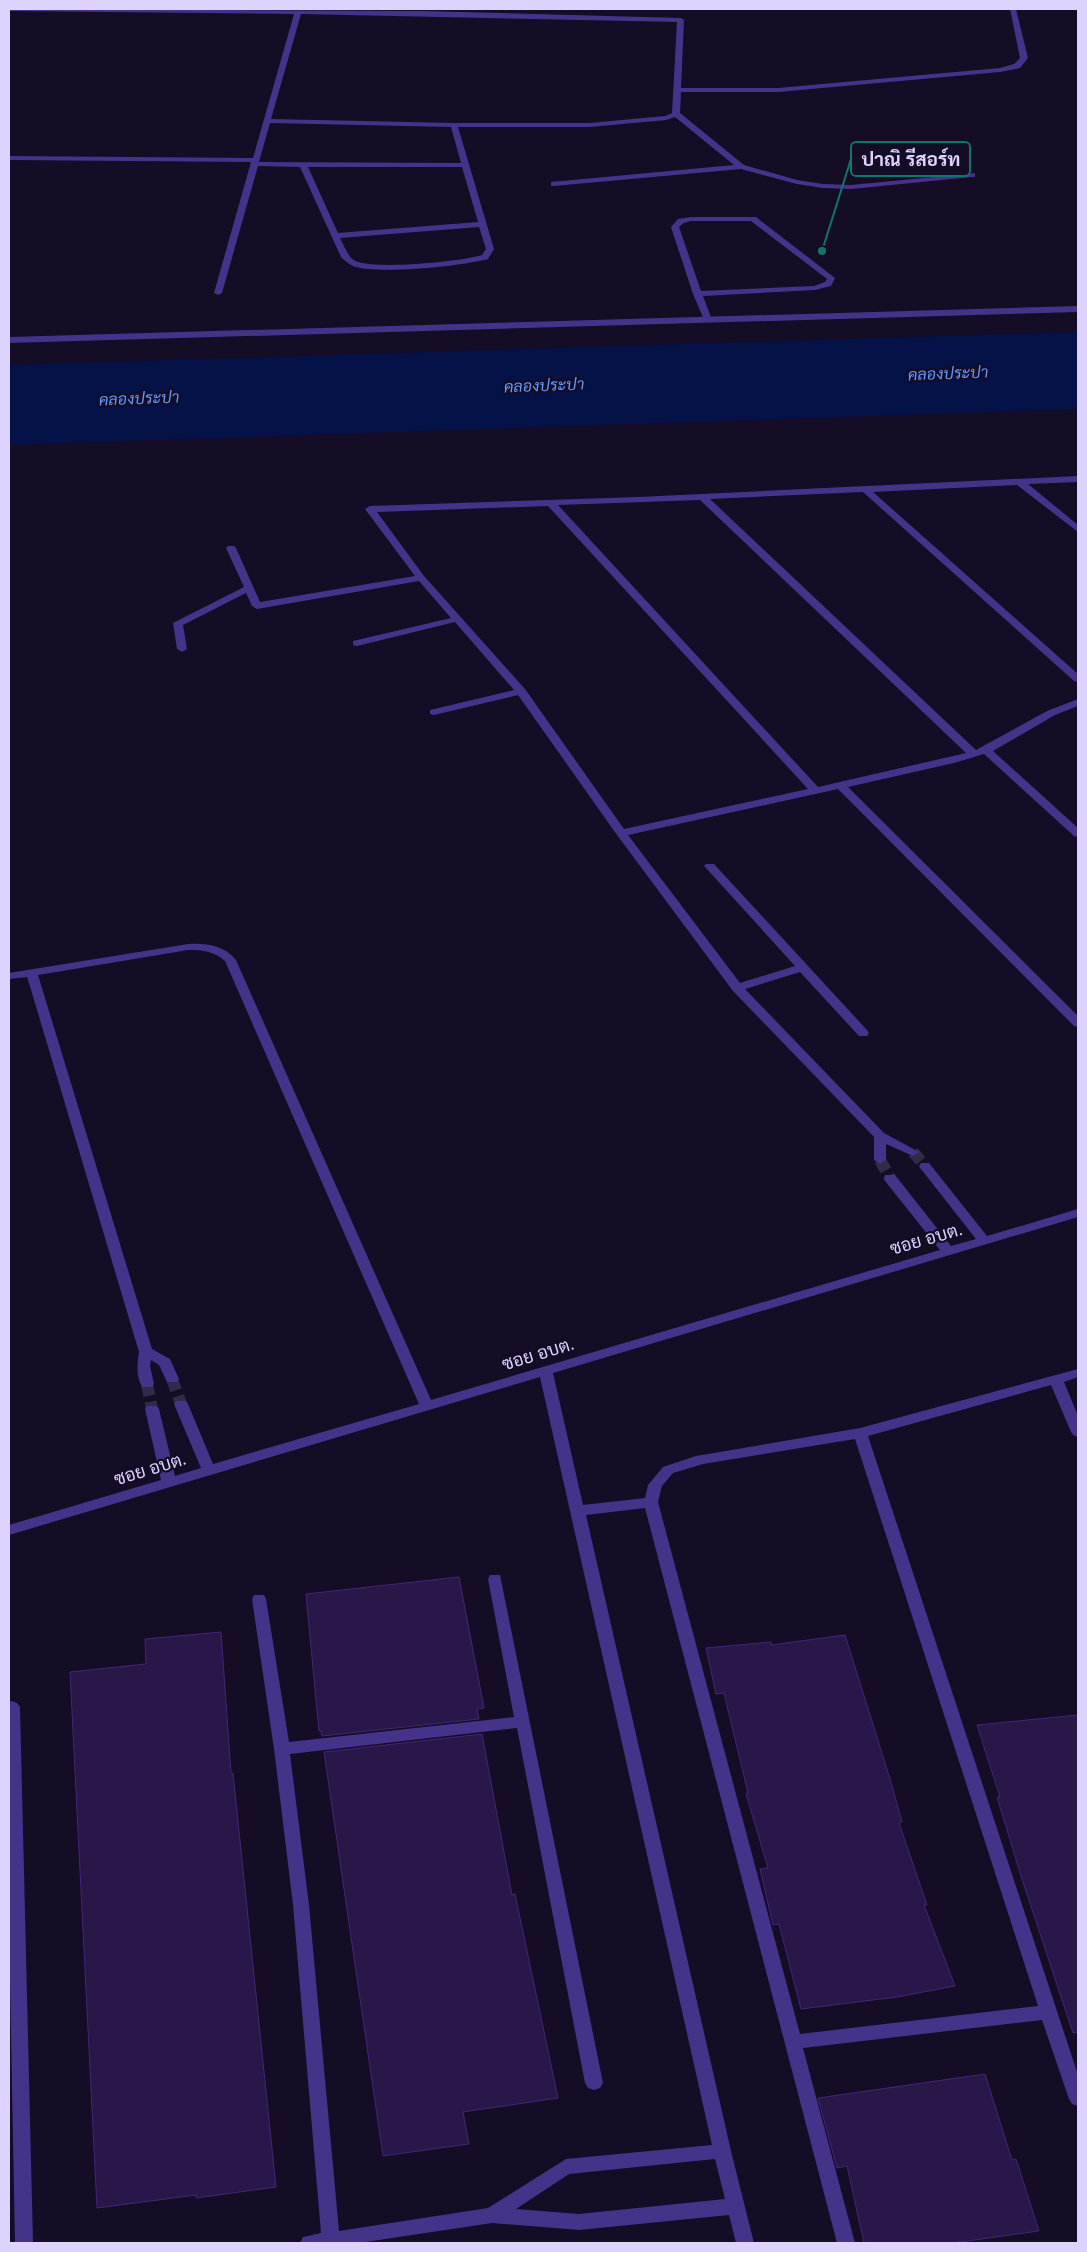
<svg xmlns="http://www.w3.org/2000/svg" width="1087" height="2252" font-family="'Varela Round',Sarabun,sans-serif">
	<rect width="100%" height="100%" fill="#150c26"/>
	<polygon fill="#051247" points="1078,332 1078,409 9,445 9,365"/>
	<g fill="#291749" stroke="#442677">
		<polygon points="459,1577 484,1708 477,1709 479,1719 322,1736 321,1731 319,1731 306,1594"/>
		<polygon points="221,1632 231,1773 233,1773 276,2187 196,2198 196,2195 97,2208 70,1672 146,1664 145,1639"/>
		<polygon points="845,1635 890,1779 902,1822 899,1823 927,1905 924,1905 955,1986 897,1997 801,2009 779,1924 773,1925 760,1869 768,1868 746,1794 748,1793 724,1693 716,1694 706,1648 771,1642 771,1645"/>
		<polygon points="1078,1715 1078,2032 1073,2033 1021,1876 997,1797 1000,1797 977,1725"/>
		<polygon points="482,1734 512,1895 515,1894 558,2098 463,2112 469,2144 383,2156 324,1752"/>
		<polygon points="985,2074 1012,2160 1016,2159 1039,2231 953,2243 864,2243 847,2166 837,2168 818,2098"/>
	</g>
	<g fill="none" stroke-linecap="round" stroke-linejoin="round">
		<g stroke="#332a47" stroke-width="12" stroke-dasharray="12 6" stroke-linecap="butt">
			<polyline points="913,1152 925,1166"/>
			<polyline points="880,1160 890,1178"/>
			<polyline points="172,1379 181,1404"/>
			<polyline points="147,1384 152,1409"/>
		</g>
		<g fill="#45338a" fill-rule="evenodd">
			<path d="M9 9 424 11 681 18 684 20 681 88H778L1000 68 1014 64 1020 58 1010 9H1016L1028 58 1020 68 1000 72 778 92H681L680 113 744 165 797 180 823 184 851 185 975 173V177H972L851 189 823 188 797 184 741 169 554 186H551V182L734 165 675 117 666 120 590 127H458L494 249 488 259C462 266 378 275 353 266 349 264 344 260 341 257L300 167 258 166 222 293 218 295 214 293 251 162 9 160V156L253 158 294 14 9 11ZM301 14 677 22 672 113 665 116 590 123H454L271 119ZM270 123 451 127 461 163 259 162ZM308 167H462L478 222 338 233ZM479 227 486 249 482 255C459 262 380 269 358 262 348 259 345 247 340 238Z"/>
			<path d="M691 217H756L835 278 831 286 815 290 703 296 712 320 705 322 693 294 671 227 678 219ZM691 221H751L827 279 825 282 814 286 701 291 679 227 684 223Z"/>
		</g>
		<g fill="#45338a" fill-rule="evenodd">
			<polygon points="1078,306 1078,312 9,343 9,337"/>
			<path d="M1078 476V482L1028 484 1078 525V532L1017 485 873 492 1078 674V682L1074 681 863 492 710 499 976 750 1047 711 1078 699V706L1055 715 993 751 1078 828V837L1074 836 984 754 954 763 848 787 1078 1016V1027L1074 1026 838 789 628 835 740 983 795 966 706 868 704 866 706 864H714L867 1030 869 1033 867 1036H859L800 972 745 989 884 1133 919 1152 913 1156 886 1144V1160L880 1164 874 1160V1137L733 991 617 835 518 695 434 715 430 714V710L514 690 455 622 357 646 353 645V641L451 618 419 581 257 609 252 606 246 593 183 625 187 649 182 652 177 649 173 623 244 587 226 548 228 546H234L236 548 260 602 415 576 365 509 370 506 638 497ZM700 500 966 753 818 787 558 505ZM548 506 808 789 624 829 525 689 424 576 377 512Z"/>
			<path d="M188 944C206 943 224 945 236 960L431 1400 940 1250 885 1181 884 1178 885 1175H895L951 1246 976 1239 921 1169 919 1166 921 1163H929L987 1236 1078 1209V1217L553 1373 583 1505 645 1498 648 1485 663 1467 696 1456 860 1428 1078 1369V1377L1064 1382 1078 1416V1437L1073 1435 1071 1432 1051 1385 868 1436 1078 2075V2106L1072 2104 1069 2099 1042 2020 803 2048 855 2243H837L645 1508 586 1515 731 2151 754 2243H736L729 2215 579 2230 492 2223 359 2243H300L303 2237 321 2233 293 1905 274 1749 252 1599 254 1595H264L266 1599 289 1742 514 1717 488 1579 490 1575H500L603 2083 600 2088 594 2090 588 2088 585 2083 517 1728 290 1754 309 1905 339 2231 488 2208 566 2159 712 2145 540 1377 9 1535V1525L161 1480 145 1409 147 1406H157L159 1409 175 1476 201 1468 174 1404 176 1401H186L188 1404 213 1464 419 1404 225 961C214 951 202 950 188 950L38 975 152 1349 170 1359 179 1379 177 1382H167L159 1365 151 1360 150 1366 154 1384 152 1387H142C136 1376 137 1364 139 1352L29 983 27 977 9 979V973ZM855 1439 1038 2006 800 2034 658 1502 662 1486 673 1473 703 1464ZM715 2159 725 2199 579 2214 516 2209 569 2174Z"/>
			<polygon points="12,1701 17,1703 20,1707 33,2243 15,2243 9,1931 9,1702"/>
		</g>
	</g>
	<g text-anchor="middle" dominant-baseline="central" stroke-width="4.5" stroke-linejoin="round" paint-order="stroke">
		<g font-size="16" font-style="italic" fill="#609aff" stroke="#150c26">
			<text transform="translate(948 374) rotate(-2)">คลองประปา</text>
			<text transform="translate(544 386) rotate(-2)">คลองประปา</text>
			<text transform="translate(139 399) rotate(-2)">คลองประปา</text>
		</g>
		<g font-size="18" fill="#ded2ff" stroke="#150c26">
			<text transform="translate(926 1239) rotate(-16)">ซอย อบต.</text>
			<text transform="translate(538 1354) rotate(-17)">ซอย อบต.</text>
			<text transform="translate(150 1469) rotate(-17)">ซอย อบต.</text>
		</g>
	</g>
	<path fill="none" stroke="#0f766e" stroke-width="2" d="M822 251L851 159"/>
	<circle fill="#0f766e" stroke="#150c26" stroke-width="2" cx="822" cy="251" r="5"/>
	<rect fill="#150c26" stroke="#0f766e" stroke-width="2" x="851" y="142" width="119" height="34" rx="5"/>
	<g font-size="19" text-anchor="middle" font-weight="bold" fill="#ded2ff">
		<text x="911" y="166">ปาณิ รีสอร์ท</text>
	</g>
	<rect width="1087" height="2252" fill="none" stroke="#ded2ff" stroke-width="20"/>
</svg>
